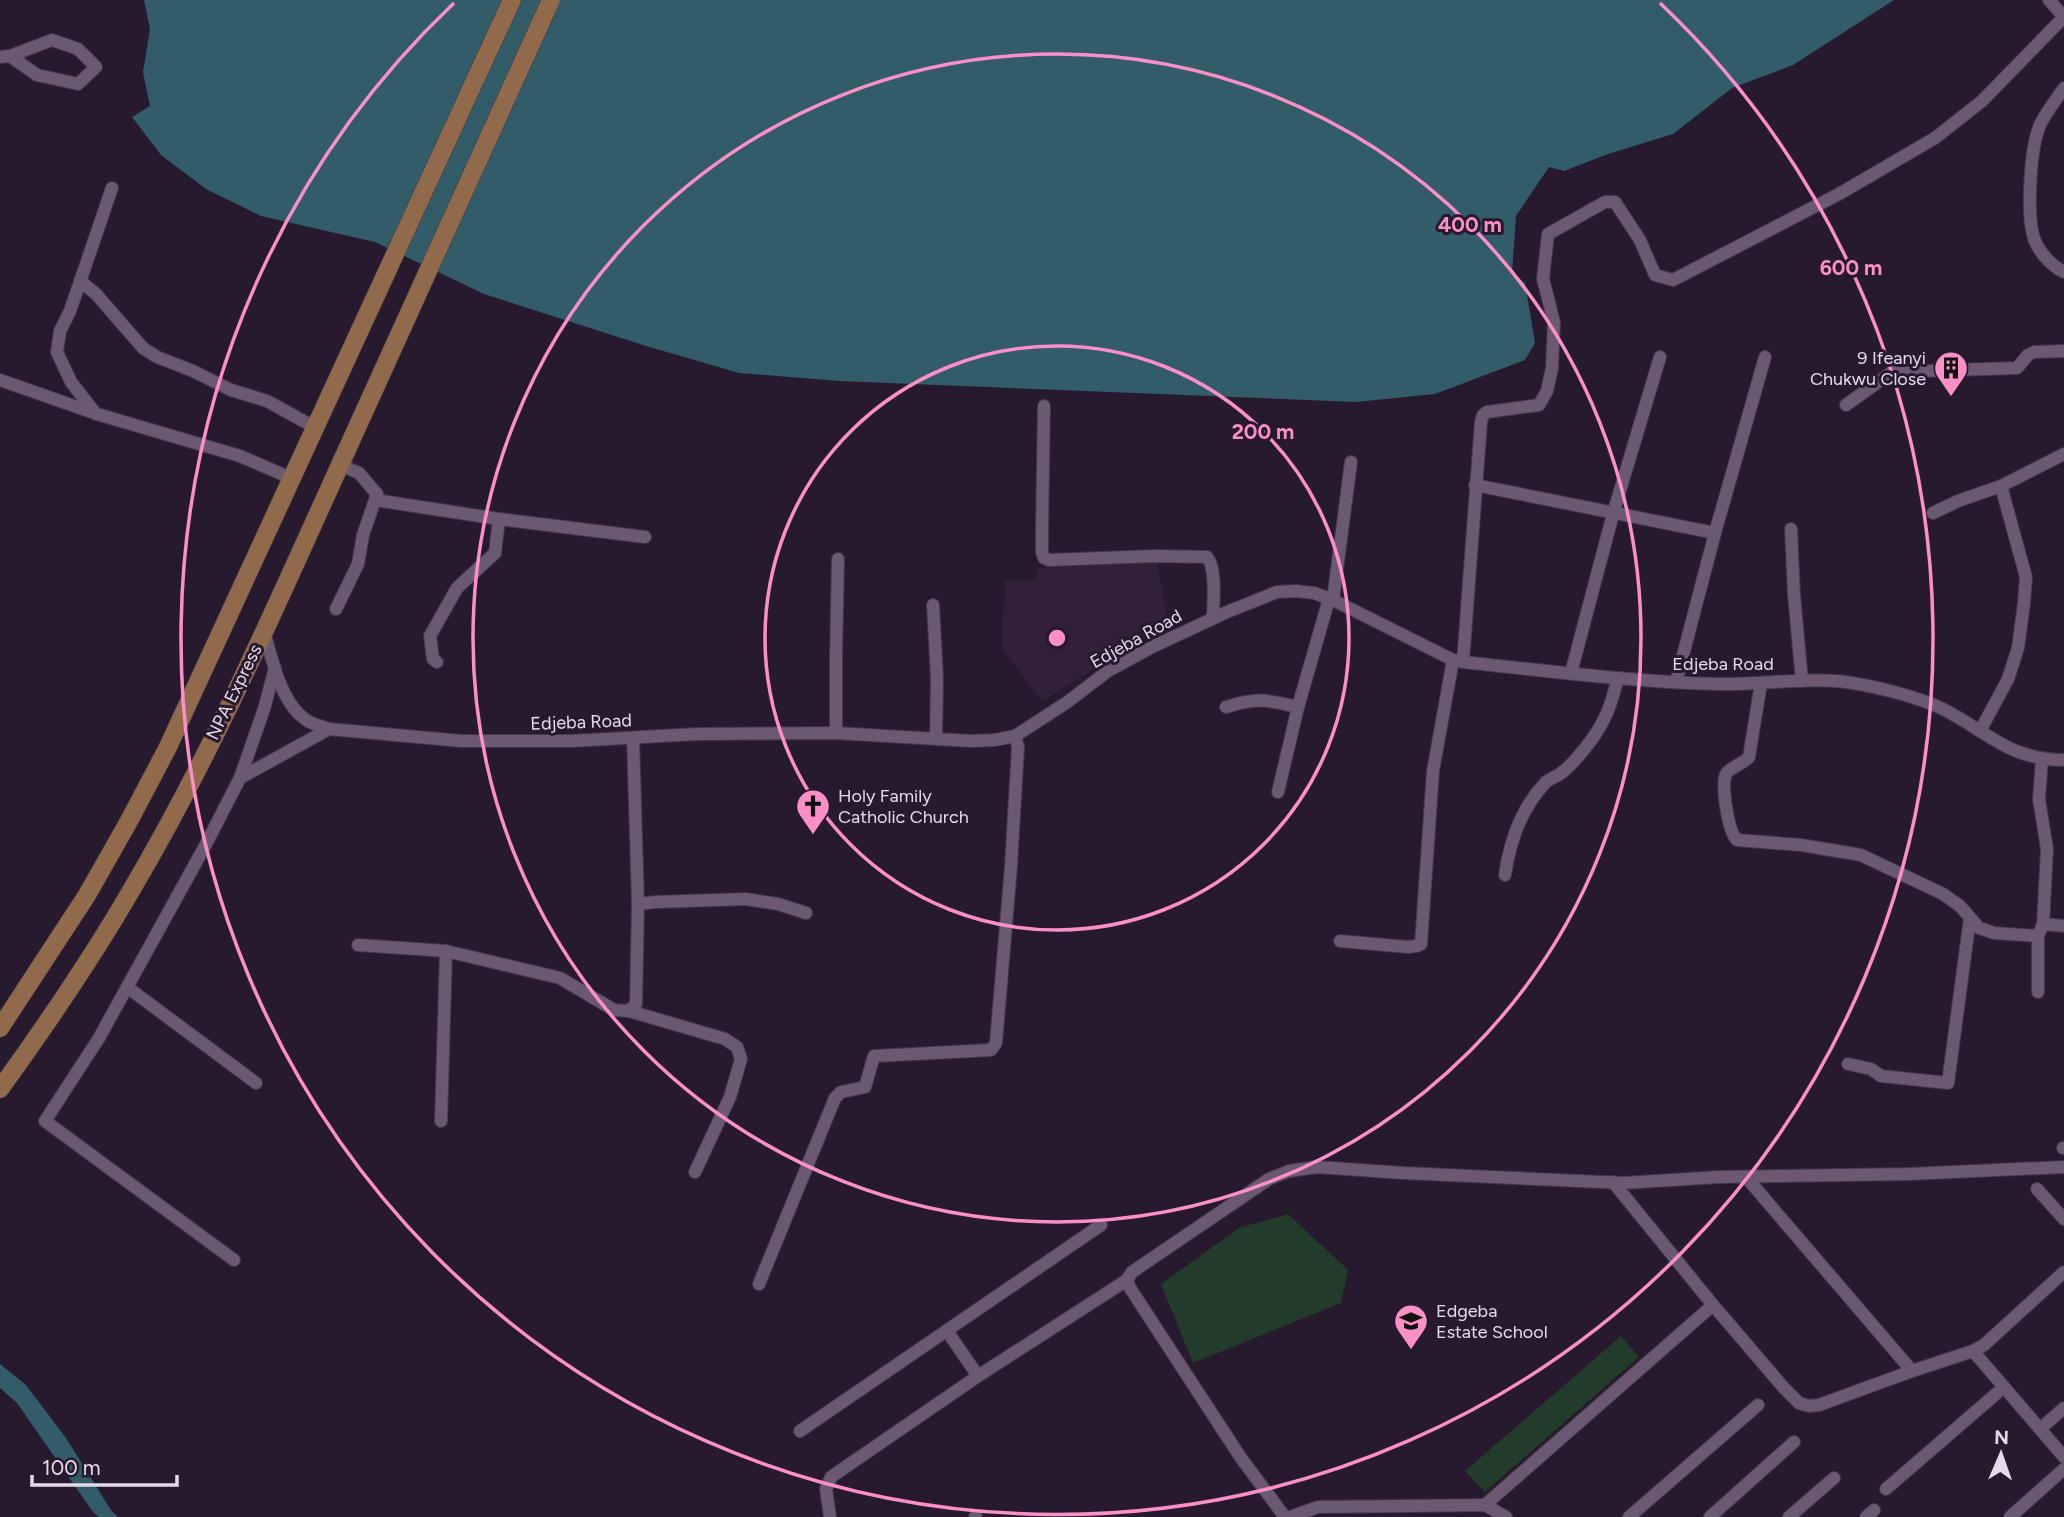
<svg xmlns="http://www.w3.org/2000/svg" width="2064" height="1517" font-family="Figtree,sans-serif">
	<rect width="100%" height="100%" fill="#281a2e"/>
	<polygon fill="#321f39" points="1157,561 1168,623 1042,701 1002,649 1005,581 1037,580 1037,568"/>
	<g fill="#223b2b">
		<polygon points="1288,1214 1348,1270 1341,1303 1193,1363 1161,1284 1239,1228"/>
		<polygon points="1621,1336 1639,1357 1485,1492 1465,1471"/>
	</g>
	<g fill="#315c68">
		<polygon points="144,0 1894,0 1793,65 1732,88 1673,134 1608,154 1564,171 1549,167 1516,216 1512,272 1525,283 1535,343 1525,360 1435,394 1356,402 840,381 739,373 643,345 484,294 375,242 261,216 206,189 161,155 132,117 150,106 143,72 150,29"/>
		<polygon points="0,1364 26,1385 66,1438 111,1510 118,1517 99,1517 93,1512 17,1403 0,1388"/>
	</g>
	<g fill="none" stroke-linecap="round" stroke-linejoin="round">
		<g stroke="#443849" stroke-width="14">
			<g id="minor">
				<polyline points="0,57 10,56 52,40 78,49 96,67 78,84 37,75 10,56"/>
				<path d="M2064 88C2056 100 2046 112 2040 125 2030 148 2027 211 2033 235 2036 249 2051 266 2064 272"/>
				<polyline points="80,281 96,294 143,348 157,357 193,371 231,390 267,401 316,428"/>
				<polyline points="0,380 97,414 240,456 293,479"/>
				<polyline points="1846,405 1892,372 2017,368 2028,355 2034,352 2064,351"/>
				<path d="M1044 406 1042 530V552L1044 558 1049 560 1156 556 1207 557C1217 568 1213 603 1213 618"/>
				<polyline points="96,414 71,382 57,352 60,331 70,311 112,188"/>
				<polyline points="1475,485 1715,533"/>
				<polyline points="375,500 499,519 495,553 457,588 430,636 433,659 437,662"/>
				<polyline points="1933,513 1958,501 2001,486 2064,454"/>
				<polyline points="499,519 645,537"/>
				<polyline points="1791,529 1794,595 1802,681"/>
				<polyline points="1333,600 1351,462"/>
				<polyline points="933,605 937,678 936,738"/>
				<polyline points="336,609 358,564 363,535 377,494 359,473 340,465"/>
				<path d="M264 631C272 659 281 705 308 721 314 725 322 726 329 729L462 741H571L697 734 836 733 971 741 995 740 1015 736 1066 703 1108 671 1152 647 1227 612 1277 592 1296 591 1314 593 1333 600 1453 660 1463 662C1548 671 1633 682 1718 684 1760 685 1804 677 1846 682 1874 686 1919 697 1943 709 1990 733 2007 759 2064 760"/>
				<polyline points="1463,662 1481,422 1483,415 1487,412 1539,405 1547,391 1552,368 1554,322 1543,279 1548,234 1605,202 1615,202 1640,240 1655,275 1673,280 1839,194 1935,138 1982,101 2064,17 2049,0"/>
				<polyline points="1571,673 1613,514 1660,357"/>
				<polyline points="1676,682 1715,533 1765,357"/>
				<path d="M1761 683 1749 757C1744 763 1728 769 1726 774 1721 786 1728 831 1737 840L1801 845 1861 855 1943 894 1960 906 1979 928 1994 933 2038 936"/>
				<path d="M1226 707C1258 697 1266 700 1298 707"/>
				<polyline points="1980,731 2008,679 2018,648 2024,603 2026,577 2001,486"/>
				<polyline points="836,733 836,656 838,559"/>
				<polyline points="240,778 329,729"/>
				<polyline points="1278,792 1298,707 1329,599"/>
				<path d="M1505 875C1510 840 1521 808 1546 782 1551 778 1555 777 1560 774 1574 764 1597 735 1604 719 1611 707 1614 691 1618 678"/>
				<polyline points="638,904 656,902 746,899 778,904 806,913"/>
				<polyline points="2043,924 2064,926"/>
				<polyline points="1340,941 1408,947 1417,946 1421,944 1433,771 1453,660"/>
				<polyline points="358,945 446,951"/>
				<polyline points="127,987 256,1083"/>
				<polyline points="2038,992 2038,936 2043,924 2047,849 2039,799 2042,759"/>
				<polyline points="629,1011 725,1039 737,1047 741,1059 730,1097 695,1172"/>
				<polyline points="1848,1064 1871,1069 1881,1076 1948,1083 1970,918"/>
				<polyline points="441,1121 446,951 560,978 614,1010 629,1011 636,1004 638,904 633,738"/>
				<polyline points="2063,1148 2064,1148"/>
				<polyline points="1746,1177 1912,1371"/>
				<polyline points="1613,1182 1713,1305 1784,1388 1799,1403 1809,1406 1819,1405 1912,1371 1973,1351 1984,1345 2064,1272"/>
				<polyline points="2037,1189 2064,1219"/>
				<polyline points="234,1260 45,1121 99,1038 205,846 240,778 264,709 275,668"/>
				<polyline points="759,1284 835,1098 841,1092 865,1087 874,1056 991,1050 996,1043 1011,866 1018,747 1015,736"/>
				<polyline points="947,1331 978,1376"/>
				<polyline points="1973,1351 2064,1457"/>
				<polyline points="2040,1429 2064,1408"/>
				<polyline points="800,1431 1101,1225"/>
				<polyline points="1886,1489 2004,1387"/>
				<polyline points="1485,1505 1713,1305"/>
				<polyline points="830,1517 826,1489 831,1477 978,1376 1127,1280"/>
				<polyline points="975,1517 976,1517"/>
				<polyline points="1285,1517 1241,1458 1130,1288 1127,1280 1132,1272 1269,1179 1289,1171 1317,1167 1404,1173 1624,1183 1719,1177 1909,1174 2064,1167"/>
				<polyline points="1290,1517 1318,1507 1485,1505 1506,1517"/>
				<polyline points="1629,1517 1758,1405"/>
				<polyline points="1710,1517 1794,1442"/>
				<polyline points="1789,1517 1834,1478"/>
				<polyline points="1866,1517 1874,1510"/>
				<polyline points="2010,1517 2064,1469"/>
			</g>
		</g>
		<g stroke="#443849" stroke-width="19">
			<g id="primary">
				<polyline points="0,1028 87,895 129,821 168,747 512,0"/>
				<path d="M0 1089C47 1024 92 958 132 889 210 757 272 615 335 476 408 317 479 158 551 0"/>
			</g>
		</g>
		<use href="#minor" stroke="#6a5971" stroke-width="12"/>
		<use href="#primary" stroke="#91694b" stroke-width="18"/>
	</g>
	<g fill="none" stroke="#fb8fc6" stroke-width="3.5">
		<circle cx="1057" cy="638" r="292"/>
		<circle cx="1057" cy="638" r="584"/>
		<path d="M1660 3A876 876 0 1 1 454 3"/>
	</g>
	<defs>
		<g id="building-pin" transform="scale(1.75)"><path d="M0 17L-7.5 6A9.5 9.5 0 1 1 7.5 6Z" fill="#fb8fc6" stroke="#281a2e"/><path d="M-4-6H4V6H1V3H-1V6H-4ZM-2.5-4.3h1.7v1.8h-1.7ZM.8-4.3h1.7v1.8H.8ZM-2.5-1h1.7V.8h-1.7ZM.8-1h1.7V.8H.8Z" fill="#111"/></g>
		<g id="church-pin" transform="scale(1.75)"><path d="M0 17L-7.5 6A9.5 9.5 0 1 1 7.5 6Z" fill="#fb8fc6" stroke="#281a2e"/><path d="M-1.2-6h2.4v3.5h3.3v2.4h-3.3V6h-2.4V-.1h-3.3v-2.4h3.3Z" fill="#111"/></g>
		<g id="school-pin" transform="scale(1.75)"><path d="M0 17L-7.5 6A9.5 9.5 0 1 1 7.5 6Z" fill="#fb8fc6" stroke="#281a2e"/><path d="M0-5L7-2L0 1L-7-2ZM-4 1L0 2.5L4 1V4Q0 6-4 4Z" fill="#111"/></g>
	</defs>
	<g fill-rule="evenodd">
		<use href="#building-pin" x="1951" y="368"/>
		<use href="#church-pin" x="813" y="806"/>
		<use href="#school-pin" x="1411" y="1321"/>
	</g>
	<g text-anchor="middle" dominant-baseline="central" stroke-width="6" stroke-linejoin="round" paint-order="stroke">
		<g font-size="18" fill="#e4dbe9" stroke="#281a2e" text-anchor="start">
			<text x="1926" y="358" text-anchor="end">9 Ifeanyi<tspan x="1926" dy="21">Chukwu Close</tspan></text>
			<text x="838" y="796">Holy Family<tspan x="838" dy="21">Catholic Church</tspan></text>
			<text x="1436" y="1311">Edgeba<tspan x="1436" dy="21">Estate School</tspan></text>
		</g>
		<g font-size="18" fill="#e4dbe9" stroke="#281a2e">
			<text transform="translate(1136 639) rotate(-29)">Edjeba Road</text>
			<text x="1723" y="664">Edjeba Road</text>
			<text transform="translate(234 692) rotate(-64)">NPA Express</text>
			<text transform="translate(581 722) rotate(-2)">Edjeba Road</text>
		</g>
	</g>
	<circle cx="1057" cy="638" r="10" fill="#fb8fc6" stroke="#281a2e" stroke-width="3.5"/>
	<g font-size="21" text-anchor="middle" font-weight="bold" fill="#fb8fc6" stroke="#281a2e" stroke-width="6" stroke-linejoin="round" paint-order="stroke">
		<text x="1470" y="232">400 m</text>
		<text x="1851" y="275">600 m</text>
		<text x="1263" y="439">200 m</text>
	</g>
	<g transform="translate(2001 1454) rotate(2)" stroke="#281a2e" stroke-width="5" paint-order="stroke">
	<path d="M0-5L12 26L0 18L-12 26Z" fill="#e4dbe9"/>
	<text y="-10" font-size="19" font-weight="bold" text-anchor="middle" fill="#e4dbe9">N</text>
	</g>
	<path d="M32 1475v10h145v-10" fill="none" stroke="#e4dbe9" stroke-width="3.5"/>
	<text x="42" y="1475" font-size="21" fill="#e4dbe9" stroke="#281a2e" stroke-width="5" paint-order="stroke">100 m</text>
</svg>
